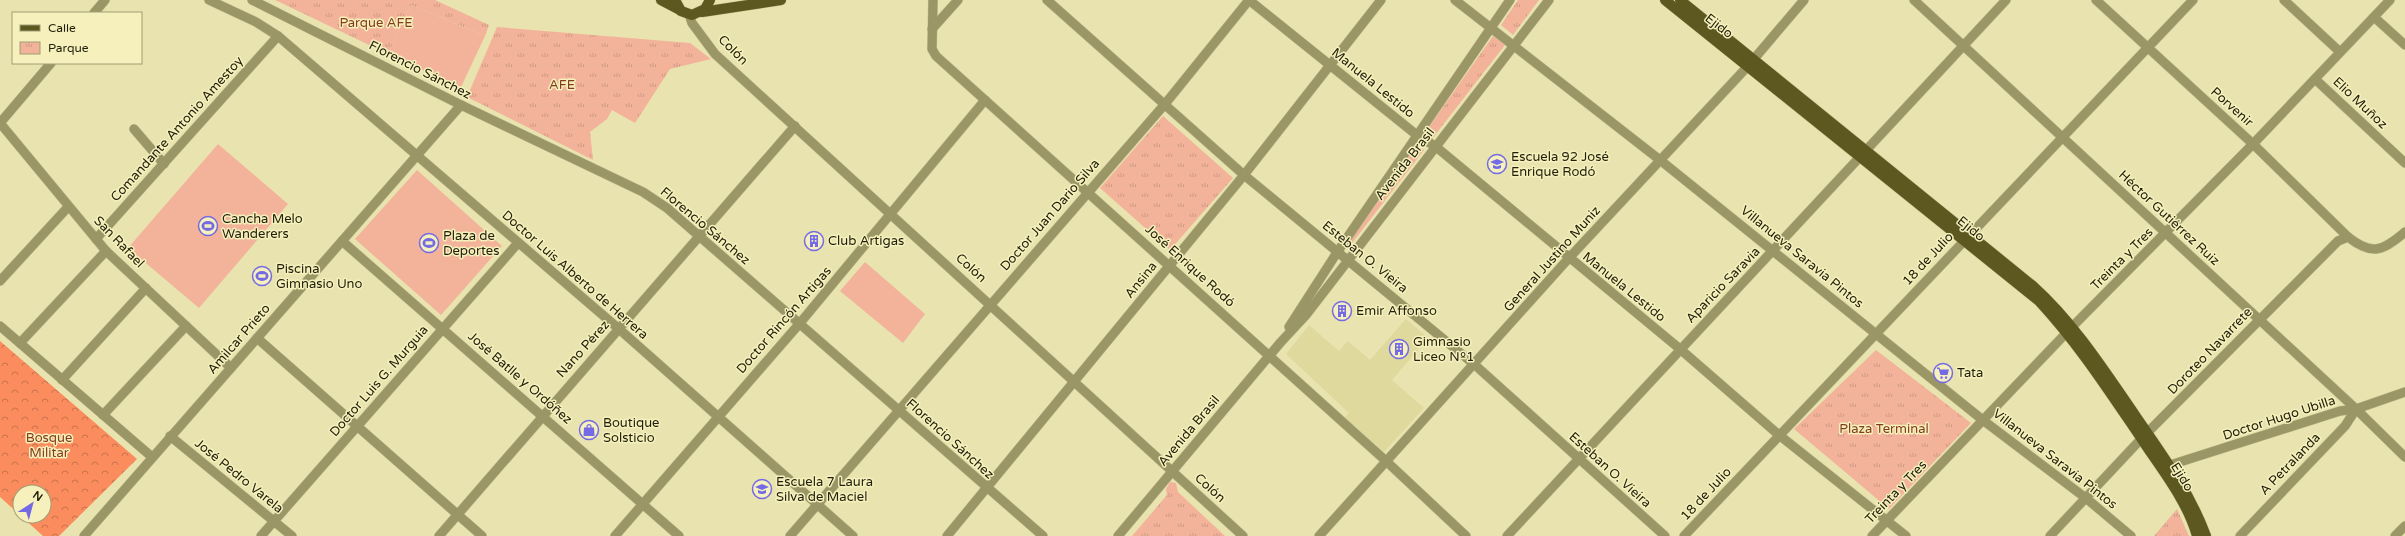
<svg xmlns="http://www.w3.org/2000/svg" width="2405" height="536" font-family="'Varela Round',sans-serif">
	<defs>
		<pattern id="forest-crowns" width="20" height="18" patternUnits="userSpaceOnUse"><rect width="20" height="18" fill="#fa8c5d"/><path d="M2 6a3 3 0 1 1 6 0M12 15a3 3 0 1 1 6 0" fill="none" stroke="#ca724b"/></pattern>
		<pattern id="park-tufts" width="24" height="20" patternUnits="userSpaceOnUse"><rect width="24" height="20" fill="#f2b39a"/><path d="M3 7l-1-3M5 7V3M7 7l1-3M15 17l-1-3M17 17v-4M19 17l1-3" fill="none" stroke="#cf9a83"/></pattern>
	</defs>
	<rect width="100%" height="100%" fill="#e9e4af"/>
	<polygon fill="#dfd99e" points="1406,319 1428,338 1392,380 1424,408 1384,452 1345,417 1349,413 1286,354 1309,325 1339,351 1348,341 1370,360"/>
	<g fill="#f2b39a">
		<polygon points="411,5 485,36 461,87 388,54"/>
		<polygon points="218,144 288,204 199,308 128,248"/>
		<polygon points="1416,145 1424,150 1349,247 1346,244"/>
		<polygon points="417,170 502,246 441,315 355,239"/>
		<polygon points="865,262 925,314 903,343 840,291"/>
	</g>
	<polygon fill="url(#forest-crowns)" points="0,341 137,459 59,536 43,536 21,516 44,516 44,492 20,492 20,515 0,497"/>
	<g fill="url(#park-tufts)">
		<polygon points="275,0 435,0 489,25 485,36 411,5 388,54"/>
		<polygon points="1518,0 1539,0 1513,35 1501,25"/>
		<polygon points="497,27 690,43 711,59 670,69 635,123 612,110 607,119 590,132 593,160 467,97"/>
		<polygon points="1493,36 1505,45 1432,139 1424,134"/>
		<polygon points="1163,116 1233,178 1170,250 1100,188"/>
		<polygon points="1876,350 1971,423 1889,509 1794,429"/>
		<polygon points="1170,482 1176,483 1178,492 1225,536 1132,536 1167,495 1166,489"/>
		<polygon points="2177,509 2189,536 2154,536"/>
	</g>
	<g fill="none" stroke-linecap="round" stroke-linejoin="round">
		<g stroke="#c5c091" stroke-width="10">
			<g id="minor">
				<polyline points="209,0 256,22 278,36 619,329 853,536"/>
				<polyline points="252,0 461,105 643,192 667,208 1043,536"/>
				<polyline points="933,0 932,49 936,56 1386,461 1466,536"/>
				<polyline points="1047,0 1244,175 1475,365 1665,536"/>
				<polyline points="1249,0 1418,136 1435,146 1680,349 1779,435 1906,536"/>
				<polyline points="1455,0 1660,160 1984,421 2087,499 2131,536"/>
				<polyline points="1914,0 2356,409 2405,457"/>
				<polyline points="2096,0 2253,144 2348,237"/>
				<polyline points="2284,0 2340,52"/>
				<polyline points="94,13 105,0"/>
				<polyline points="689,14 692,23 715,54 1243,536"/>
				<polyline points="2374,17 2405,45"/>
				<polyline points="932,29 958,0"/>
				<polyline points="51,63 0,123 106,251 231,368"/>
				<polyline points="2315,79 2405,163"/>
				<polyline points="134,129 164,164"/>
				<polyline points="96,239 278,36"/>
				<polyline points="342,241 679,536"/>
				<polyline points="0,281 68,207"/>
				<polyline points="0,326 152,457"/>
				<polyline points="1289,327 1338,251 1510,0"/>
				<polyline points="257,338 482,536"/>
				<polyline points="20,343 106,251"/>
				<polyline points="62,380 146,288"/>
				<polyline points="103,415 186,326"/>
				<polyline points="170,436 292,536"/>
				<polyline points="2164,467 2340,411 2356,409 2405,392"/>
				<polyline points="84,536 461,105"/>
				<polyline points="261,536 518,243"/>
				<polyline points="439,536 795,126"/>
				<polyline points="615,536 800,323 985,100"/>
				<polyline points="790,536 1165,104 1249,0"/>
				<polyline points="947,536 1244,175 1381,0"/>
				<polyline points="1118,536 1280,343 1306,315 1549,0"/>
				<polyline points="1319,536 1569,258 1748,66 1804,0"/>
				<polyline points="1507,536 2006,0"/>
				<polyline points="1684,536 2193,0"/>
				<polyline points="1872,536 2072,327 2253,144 2390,0"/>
				<path d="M2050 536 2141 439 2338 241 2348 237C2372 256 2383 251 2405 232"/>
				<polyline points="2240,536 2345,426 2356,409"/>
				<polyline points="2395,536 2405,526"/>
			</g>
		</g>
		<g stroke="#c5c091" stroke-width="11">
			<g id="major">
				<polyline points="661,0 680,10"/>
				<polyline points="675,0 681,11 692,15 705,9 710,0"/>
				<path d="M1665 0 2039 301C2078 343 2109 391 2141 438 2161 469 2187 500 2197 536"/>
				<path d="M1680 0 2033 286C2074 323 2104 370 2135 415 2161 453 2190 492 2206 536"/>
				<polyline points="702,12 781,0"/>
			</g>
		</g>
		<use href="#minor" stroke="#9b9666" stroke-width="9"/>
		<use href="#major" stroke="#5d5720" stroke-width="10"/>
	</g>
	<defs>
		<g id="school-ring" transform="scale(1)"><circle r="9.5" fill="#f6f1bc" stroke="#746ae5" stroke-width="1.5"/><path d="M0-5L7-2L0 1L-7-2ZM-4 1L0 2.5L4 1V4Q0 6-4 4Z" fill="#746ae5"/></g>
		<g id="stadium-ring" transform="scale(1)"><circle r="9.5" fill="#f6f1bc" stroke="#746ae5" stroke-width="1.5"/><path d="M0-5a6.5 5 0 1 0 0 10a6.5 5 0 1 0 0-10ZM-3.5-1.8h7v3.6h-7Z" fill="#746ae5"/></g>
		<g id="building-ring" transform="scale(1)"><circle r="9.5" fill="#f6f1bc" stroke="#746ae5" stroke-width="1.5"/><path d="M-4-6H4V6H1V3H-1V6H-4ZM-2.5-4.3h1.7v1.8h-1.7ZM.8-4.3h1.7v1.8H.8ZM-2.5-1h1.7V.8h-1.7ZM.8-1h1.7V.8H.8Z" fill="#746ae5"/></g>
		<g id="supermarket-ring" transform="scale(1)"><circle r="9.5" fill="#f6f1bc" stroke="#746ae5" stroke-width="1.5"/><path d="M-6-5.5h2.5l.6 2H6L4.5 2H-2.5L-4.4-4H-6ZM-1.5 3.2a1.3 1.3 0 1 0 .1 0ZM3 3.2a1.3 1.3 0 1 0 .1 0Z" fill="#746ae5"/></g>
		<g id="shop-ring" transform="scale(1)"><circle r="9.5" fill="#f6f1bc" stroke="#746ae5" stroke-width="1.5"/><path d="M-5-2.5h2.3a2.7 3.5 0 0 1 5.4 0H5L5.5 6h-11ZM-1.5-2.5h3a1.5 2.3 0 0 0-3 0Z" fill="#746ae5"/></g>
	</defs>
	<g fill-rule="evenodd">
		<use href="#school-ring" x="1497" y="164"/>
		<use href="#stadium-ring" x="208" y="226"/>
		<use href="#building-ring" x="814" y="241"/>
		<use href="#stadium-ring" x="429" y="243"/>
		<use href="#stadium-ring" x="262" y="276"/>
		<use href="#building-ring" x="1342" y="311"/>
		<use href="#building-ring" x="1399" y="349"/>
		<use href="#supermarket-ring" x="1943" y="373"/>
		<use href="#shop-ring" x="589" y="430"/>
		<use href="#school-ring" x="762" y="489"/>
	</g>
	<g text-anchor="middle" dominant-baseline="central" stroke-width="3" stroke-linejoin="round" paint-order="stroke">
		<g font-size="13" fill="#823c1d" stroke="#f6f1bc">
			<text x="376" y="23">Parque AFE</text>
			<text x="562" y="85">AFE</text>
			<text x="1884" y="429">Plaza Terminal</text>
			<text x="49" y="438">Bosque<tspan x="49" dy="15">Militar</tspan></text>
		</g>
		<g font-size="13" fill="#201e0a" stroke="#f6f1bc">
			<text transform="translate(1719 26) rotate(38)">Ejido</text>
			<text transform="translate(733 50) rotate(45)">Colón</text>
			<text transform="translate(420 70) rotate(27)">Florencio Sánchez</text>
			<text transform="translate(1373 83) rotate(39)">Manuela Lestido</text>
			<text transform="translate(2360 103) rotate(43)">Elio Muñoz</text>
			<text transform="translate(2232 107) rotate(42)">Porvenir</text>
			<text transform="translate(177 129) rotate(-48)">Comandante Antonio Amestoy</text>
			<text transform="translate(1405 164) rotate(-52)">Avenida Brasil</text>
			<text transform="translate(1050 215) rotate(-49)">Doctor Juan Dario Silva</text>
			<text transform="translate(2169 218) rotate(43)">Héctor Gutiérrez Ruiz</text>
			<text transform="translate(705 226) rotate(40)">Florencio Sánchez</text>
			<text transform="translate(1971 229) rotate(39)">Ejido</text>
			<text transform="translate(119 242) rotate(46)">San Rafael</text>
			<text transform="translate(1365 257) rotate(39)">Esteban O. Vieira</text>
			<text transform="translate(1802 257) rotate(39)">Villanueva Saravia Pintos</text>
			<text transform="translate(1552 259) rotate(-48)">General Justino Muniz</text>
			<text transform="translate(1928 259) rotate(-47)">18 de Julio</text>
			<text transform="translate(2122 259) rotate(-45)">Treinta y Tres</text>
			<text transform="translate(1190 266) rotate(42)">José Enrique Rodó</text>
			<text transform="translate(971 268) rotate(42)">Colón</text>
			<text transform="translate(575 275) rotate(41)">Doctor Luis Alberto de Herrera</text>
			<text transform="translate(1141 280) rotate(-51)">Ansina</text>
			<text transform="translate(1723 285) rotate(-46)">Aparicio Saravia</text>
			<text transform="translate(1624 287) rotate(39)">Manuela Lestido</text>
			<text transform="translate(784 320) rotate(-49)">Doctor Rincón Artigas</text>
			<text transform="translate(239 339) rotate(-49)">Amilcar Prieto</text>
			<text transform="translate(583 349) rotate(-48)">Nano Pérez</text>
			<text transform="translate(2210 351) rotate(-46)">Doroteo Navarrete</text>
			<text transform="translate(520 378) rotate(41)">José Batlle y Ordóñez</text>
			<text transform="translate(379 381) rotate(-49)">Doctor Luis G. Murguia</text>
			<text transform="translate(2279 418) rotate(-18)">Doctor Hugo Ubilla</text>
			<text transform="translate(1189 431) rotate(-50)">Avenida Brasil</text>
			<text transform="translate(950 439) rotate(42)">Florencio Sánchez</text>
			<text transform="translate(2055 459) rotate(38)">Villanueva Saravia Pintos</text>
			<text transform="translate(2290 464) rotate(-46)">A Petralanda</text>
			<text transform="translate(1610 470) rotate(42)">Esteban O. Vieira</text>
			<text transform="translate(239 476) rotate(39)">José Pedro Varela</text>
			<text transform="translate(2182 477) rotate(58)">Ejido</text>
			<text transform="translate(1210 488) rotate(42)">Colón</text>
			<text transform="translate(1896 492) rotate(-46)">Treinta y Tres</text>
			<text transform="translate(1706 494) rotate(-47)">18 de Julio</text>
		</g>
		<g font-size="13" fill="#201e0a" stroke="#f6f1bc" text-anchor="start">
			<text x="1511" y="157">Escuela 92 José<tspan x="1511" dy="15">Enrique Rodó</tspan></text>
			<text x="222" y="219">Cancha Melo<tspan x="222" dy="15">Wanderers</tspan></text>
			<text x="443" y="236">Plaza de<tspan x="443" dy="15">Deportes</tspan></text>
			<text x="828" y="241">Club Artigas</text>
			<text x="276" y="269">Piscina<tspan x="276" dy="15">Gimnasio Uno</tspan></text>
			<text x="1356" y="311">Emir Affonso</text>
			<text x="1413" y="342">Gimnasio<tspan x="1413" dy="15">Liceo Nº1</tspan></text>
			<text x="1957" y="373">Tata</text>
			<text x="603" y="423">Boutique<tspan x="603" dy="15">Solsticio</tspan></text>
			<text x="776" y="482">Escuela 7 Laura<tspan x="776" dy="15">Silva de Maciel</tspan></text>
		</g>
	</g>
	<rect x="12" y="12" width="130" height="52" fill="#f6f1bc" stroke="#a09d75"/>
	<rect x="20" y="25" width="20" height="6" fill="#5d5720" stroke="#a09d75"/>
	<text x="48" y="32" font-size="12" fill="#201e0a">Calle</text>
	<rect x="20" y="42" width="20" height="12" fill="url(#park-tufts)" stroke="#a09d75"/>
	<text x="48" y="52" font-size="12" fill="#201e0a">Parque</text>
	<g transform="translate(32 504) rotate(36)"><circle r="19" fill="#f6f1bc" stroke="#a09d75"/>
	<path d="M0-3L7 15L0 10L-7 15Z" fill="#746ae5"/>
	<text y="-6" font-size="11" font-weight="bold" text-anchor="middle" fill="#201e0a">N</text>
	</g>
</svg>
